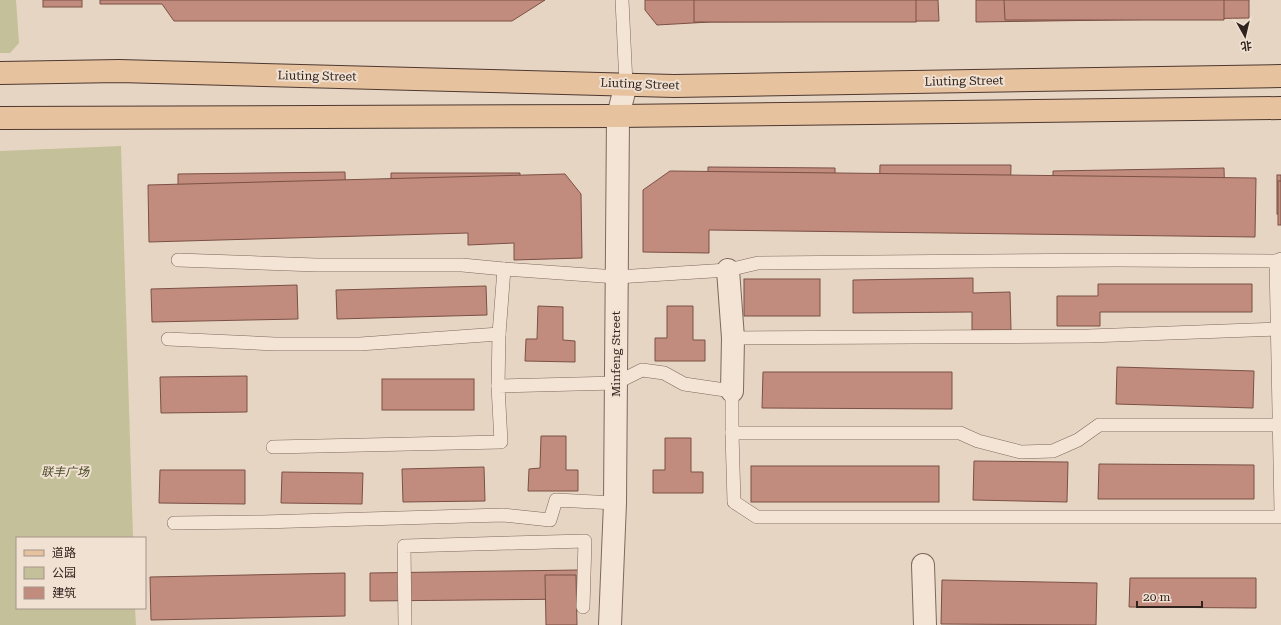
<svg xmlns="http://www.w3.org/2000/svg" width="1281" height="625" font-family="'Roboto Serif','Noto Sans SC',serif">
	<rect width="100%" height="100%" fill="#e7d5c3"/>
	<g fill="#c4c099">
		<polygon points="0,0 16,0 19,43 10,53 0,53"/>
		<polygon points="121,146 133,538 17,538 17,608 135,608 136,625 0,625 0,151"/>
	</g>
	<g fill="#c18c7e" stroke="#7b5045">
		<rect x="43" y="0" width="39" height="7"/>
		<polygon points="100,0 545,0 512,21 174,21 162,4 100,4"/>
		<polygon points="645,0 938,0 939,21 710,22 657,25 645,10"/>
		<rect x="694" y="0" width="222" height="22"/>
		<polygon points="976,0 1249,0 1249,18 976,22"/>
		<polygon points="1004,0 1224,0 1224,20 1005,20"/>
		<polygon points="880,165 1011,165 1010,206 879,205"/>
		<polygon points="708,167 835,168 835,204 709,202 709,218 664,218 664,183 708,184"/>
		<polygon points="1224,168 1225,203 1053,206 1053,171"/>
		<polygon points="670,171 1256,178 1255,237 709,230 709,253 643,252 643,190"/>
		<polygon points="345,172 346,213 178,215 178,174"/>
		<polygon points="391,173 520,173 520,188 565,189 565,226 520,226 520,204 391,203"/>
		<polygon points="565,174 581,194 582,258 514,260 514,243 468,245 468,233 149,242 148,185"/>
		<rect x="1277" y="175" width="4" height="39"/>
		<rect x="1278" y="181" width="3" height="44"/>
		<polygon points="973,278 973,293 1010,292 1011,330 972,330 972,312 853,313 853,280"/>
		<rect x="744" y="279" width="76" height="37"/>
		<polygon points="1098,284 1252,284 1252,312 1100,312 1100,326 1057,326 1057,296 1098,296"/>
		<polygon points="297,285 298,319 152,322 151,289"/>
		<polygon points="486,286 487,315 337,319 336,290"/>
		<polygon points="538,306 563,307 563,340 575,341 575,362 525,361 526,339 537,339"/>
		<polygon points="667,306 693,306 693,340 705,340 705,361 655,361 655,338 667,338"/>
		<polygon points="1117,367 1254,371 1253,408 1116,404"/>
		<polygon points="763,372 952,372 952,409 762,408"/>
		<polygon points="247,376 247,412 161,413 160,377"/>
		<rect x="382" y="379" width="92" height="31"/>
		<polygon points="541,436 566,436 566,470 578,470 578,491 528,491 529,469 540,468"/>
		<polygon points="665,438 691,438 691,472 703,472 703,493 653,493 653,470 665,470"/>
		<polygon points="974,461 1068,462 1067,502 973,500"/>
		<polygon points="1099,464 1254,465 1254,499 1098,499"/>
		<rect x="751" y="466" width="188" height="36"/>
		<polygon points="484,467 485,501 403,502 402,469"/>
		<polygon points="160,470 245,470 245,504 159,503"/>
		<polygon points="282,472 363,473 362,504 281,503"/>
		<polygon points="578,570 578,599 370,601 370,573"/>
		<polygon points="345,573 345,616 151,620 150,577"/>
		<polygon points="545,575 576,575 577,625 546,625"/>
		<polygon points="1130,578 1256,578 1256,608 1129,607"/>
		<polygon points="942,580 1097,583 1096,625 941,624"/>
	</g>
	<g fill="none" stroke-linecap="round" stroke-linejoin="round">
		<g stroke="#7f685c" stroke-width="14">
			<g id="service">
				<polyline points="622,0 626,84"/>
				<polyline points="178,260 316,265 462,265 504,269 617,277 728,270 758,263 1117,260 1276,261 1281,259"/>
				<polyline points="1276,261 1281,511"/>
				<polyline points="733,338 1089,336 1281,329"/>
				<polyline points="168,339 275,344 360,344 499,334 504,269"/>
				<polyline points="498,386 499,334"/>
				<polyline points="732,433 734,502 757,517 1281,517"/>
				<polyline points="273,447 501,442 498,386 616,383 642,370 664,373 684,384 732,391 732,433 960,433 978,441 1021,452 1053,451 1078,440 1099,425 1281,425"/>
				<polyline points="174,523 262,522 503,515 550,520 556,500 615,503"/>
				<polyline points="405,625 404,546 585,541 583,607"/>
			</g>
		</g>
		<g stroke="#7f685c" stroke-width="24">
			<g id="minor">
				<polyline points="728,270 733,338 732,391"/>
				<polyline points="923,565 925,625"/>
				<polyline points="610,625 615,503 618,116 626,84"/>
			</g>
		</g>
		<g stroke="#4e3830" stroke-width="24">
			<g id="primary">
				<polyline points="0,73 119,71 674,86 1281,76"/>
				<polyline points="0,118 618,116 1281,108"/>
			</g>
		</g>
		<use href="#service" stroke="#f3e4d5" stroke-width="13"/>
		<use href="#minor" stroke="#f3e4d5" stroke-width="22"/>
		<use href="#primary" stroke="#e6c29f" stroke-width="22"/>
	</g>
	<g text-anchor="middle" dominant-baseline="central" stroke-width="4" stroke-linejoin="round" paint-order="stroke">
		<g font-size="12" fill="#31241e" stroke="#f0e1d2">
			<text transform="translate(317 76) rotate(1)">Liuting Street</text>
			<text transform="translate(964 81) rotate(-1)">Liuting Street</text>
			<text transform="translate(640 84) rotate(2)">Liuting Street</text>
			<text transform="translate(616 354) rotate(-90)">Minfeng Street</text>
		</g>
		<g font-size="12" font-style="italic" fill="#494b28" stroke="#f0e1d2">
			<text x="65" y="472">联丰广场</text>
		</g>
	</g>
	<rect x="16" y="537" width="130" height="72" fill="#f0e1d2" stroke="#a4958a"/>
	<rect x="24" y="550" width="20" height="6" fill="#e6c29f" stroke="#a4958a"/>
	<text x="52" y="557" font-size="12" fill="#31241e">道路</text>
	<rect x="24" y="567" width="20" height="12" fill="#c4c099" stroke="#a4958a"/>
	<text x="52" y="577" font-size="12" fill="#31241e">公园</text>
	<rect x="24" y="587" width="20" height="12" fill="#c18c7e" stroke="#a4958a"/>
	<text x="52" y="597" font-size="12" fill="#31241e">建筑</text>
	<g transform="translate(1245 36) rotate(172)" stroke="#f0e1d2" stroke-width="3" paint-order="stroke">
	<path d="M0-3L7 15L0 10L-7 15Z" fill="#31241e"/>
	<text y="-6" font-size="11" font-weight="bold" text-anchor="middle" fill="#31241e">北</text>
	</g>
	<path d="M1137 601v6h65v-6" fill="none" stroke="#31241e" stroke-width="2"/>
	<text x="1143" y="601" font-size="12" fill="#31241e" stroke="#f0e1d2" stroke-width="3" paint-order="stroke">20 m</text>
</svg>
